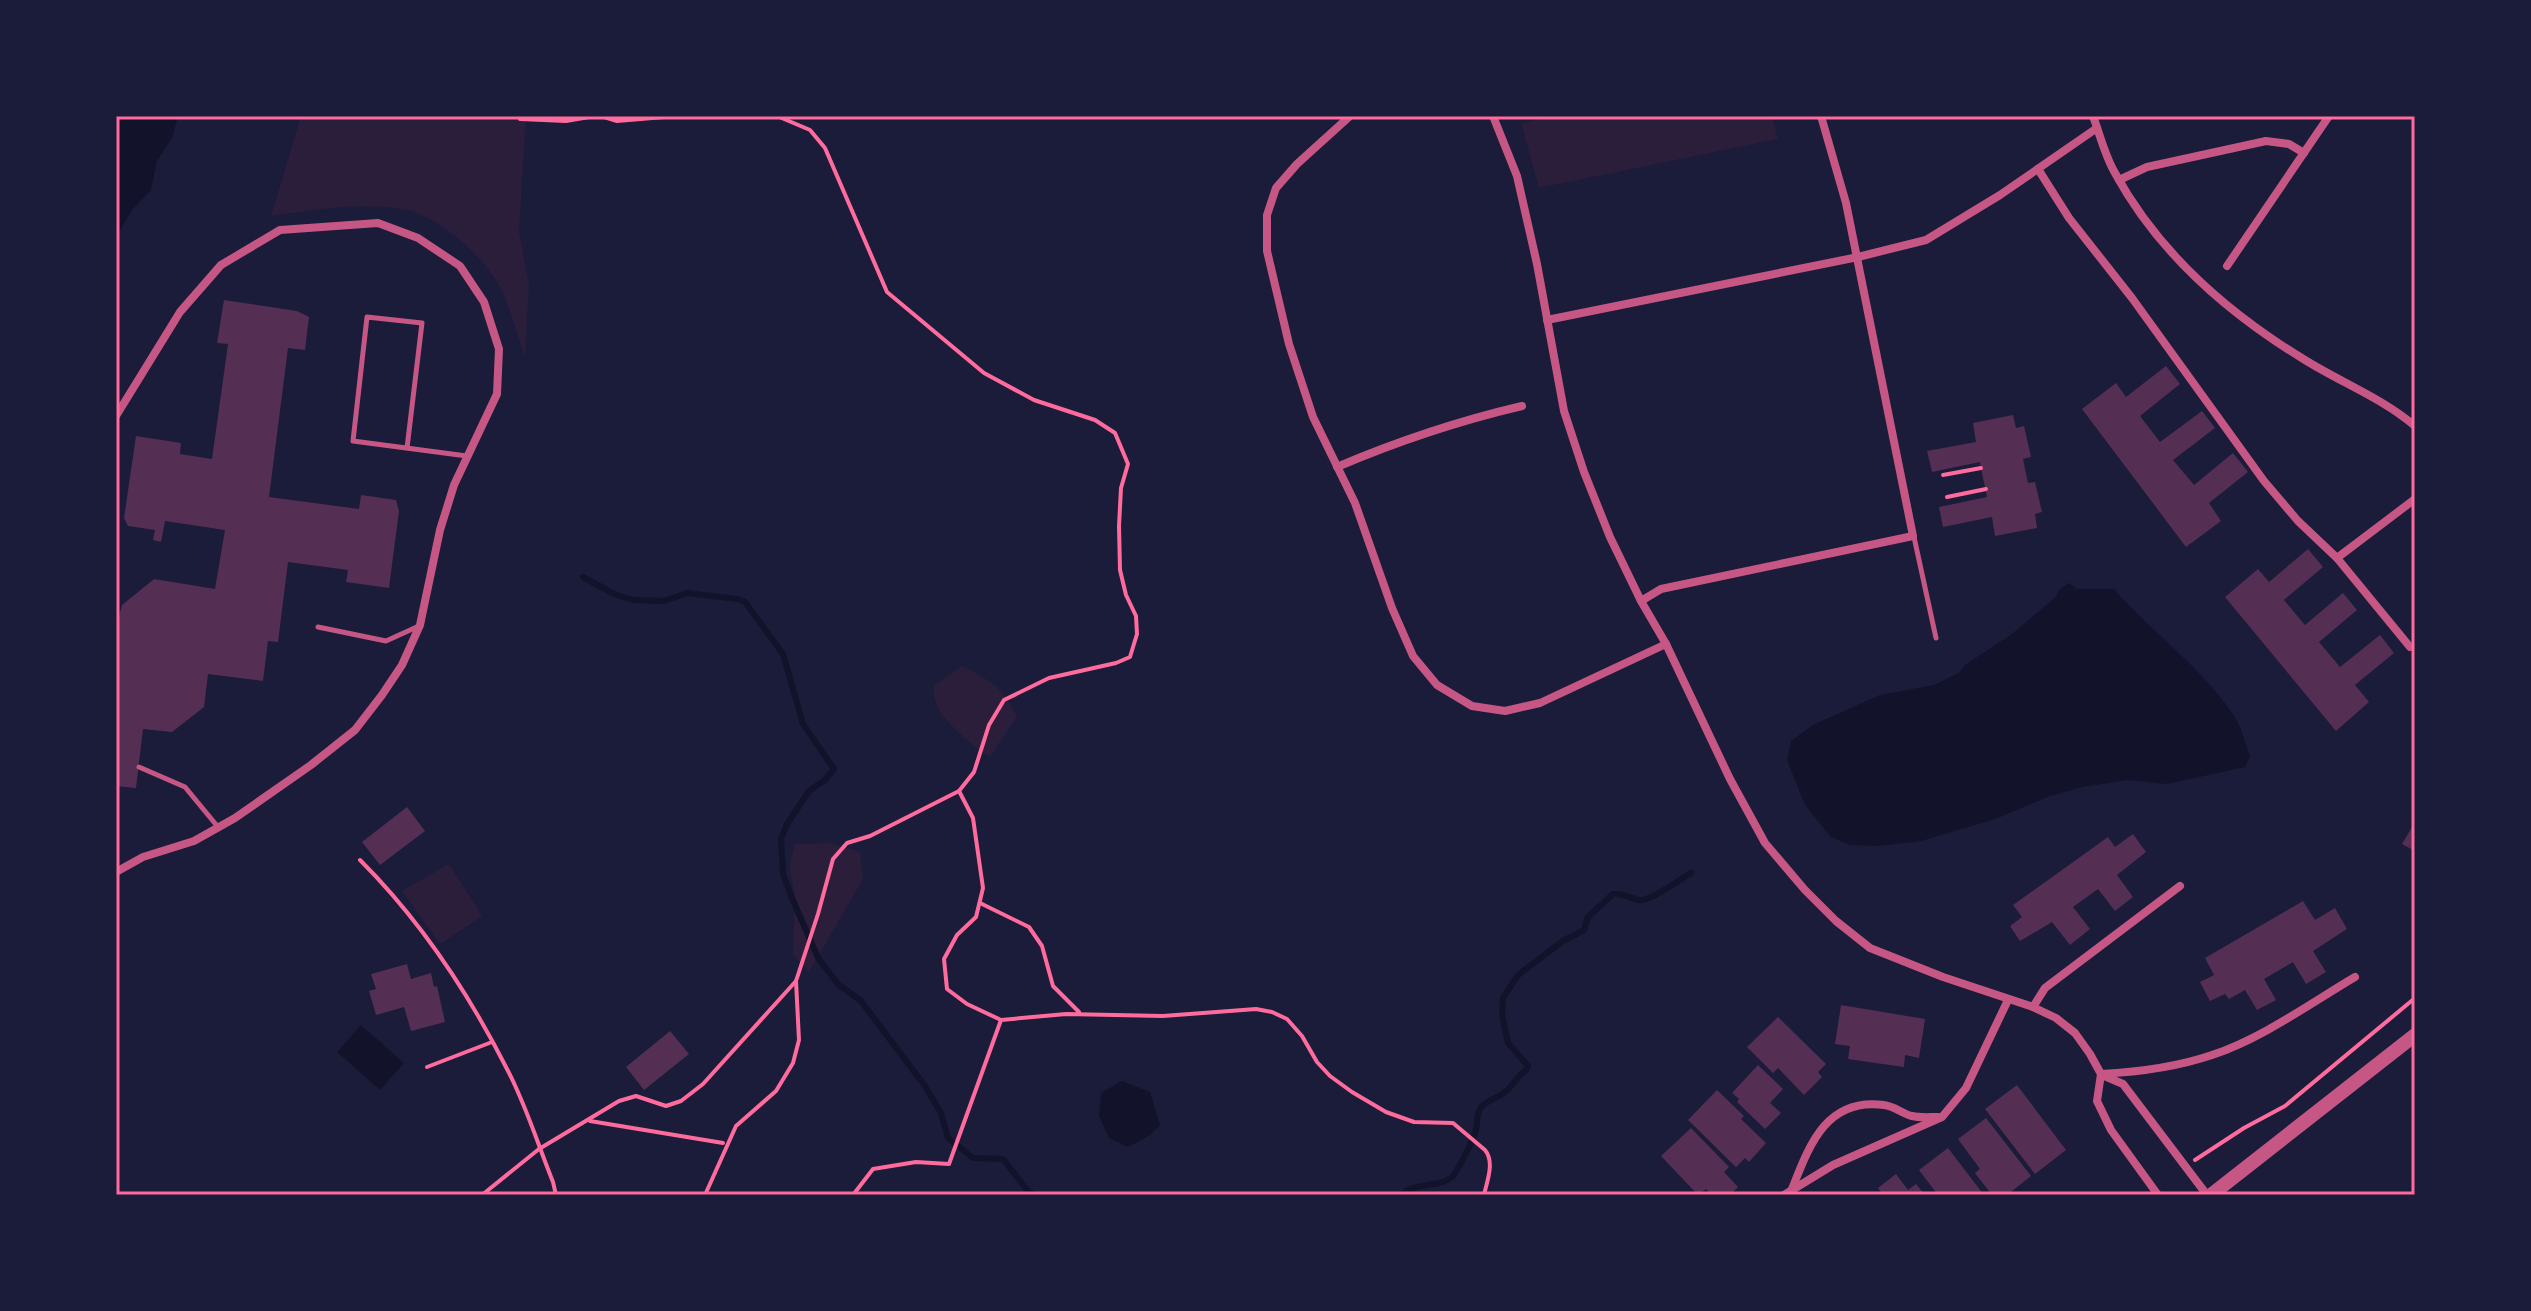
<svg xmlns="http://www.w3.org/2000/svg" width="2531" height="1311" font-family="Commissioner,sans-serif">
	<rect width="100%" height="100%" fill="#1b1b3a"/>
	<g fill="#2a1e3b">
		<path d="M301 116H526L519 233 529 284 525 358C518 337 512 314 503 293 487 259 439 214 401 209 357 202 314 210 271 216Z"/>
		<polygon points="1557,116 1772,116 1778,139 1539,188 1521,123"/>
		<path d="M962 666C990 680 1003 688 1017 716L990 757C978 751 948 724 940 712 935 704 934 695 933 686Z"/>
		<polygon points="831,843 860,852 863,879 809,972 793,954 795,896 789,867 795,844"/>
		<polygon points="449,864 482,916 440,944 402,891"/>
	</g>
	<g fill="#12122b">
		<polygon points="116,116 178,116 172,138 157,161 151,190 132,210 116,237"/>
		<path d="M2069 583 2077 589H2114C2152 633 2202 667 2234 716 2242 728 2245 743 2250 757L2245 767 2167 784 2128 780 2082 787 2050 796 1995 819 1921 841 1878 846 1850 845 1831 837 1805 805 1787 760 1791 741 1813 725 1880 695 1934 685 1959 673 1965 665 2012 634 2055 598 2060 589Z"/>
		<polygon points="361,1025 404,1063 380,1090 337,1052"/>
		<polygon points="1122,1081 1150,1092 1160,1125 1150,1135 1128,1147 1109,1138 1099,1116 1101,1093"/>
	</g>
	<g fill="none" stroke-linecap="round" stroke-linejoin="round">
		<g stroke="#12122b" stroke-width="6">
			<polyline points="583,577 614,594 633,600 664,601 687,593 737,599 745,602 783,654 803,724 834,769 825,780 809,791 787,824 781,839 783,874 792,898 818,958 838,984 861,1001 925,1086 941,1113 948,1138 973,1158 1003,1159 1028,1191 1035,1195"/>
			<path d="M1400 1195C1418 1181 1439 1188 1452 1177 1458 1171 1472 1142 1475 1133 1478 1126 1476 1117 1480 1109 1484 1101 1498 1098 1505 1092 1513 1085 1518 1076 1526 1070L1528 1066 1508 1043 1502 1015 1503 998 1518 975 1563 941 1584 930 1588 917 1613 894C1624 893 1628 897 1638 900 1649 903 1680 879 1691 873"/>
		</g>
	</g>
	<g fill="#542f53">
		<polygon points="224,300 297,311 309,317 305,350 288,348 269,497 359,509 361,495 396,500 399,511 389,588 346,582 348,570 288,562 278,642 268,641 263,681 208,674 204,707 172,732 143,729 136,788 116,786 116,629 122,605 154,579 215,589 225,530 165,521 161,542 153,540 155,530 128,526 124,518 136,436 181,443 180,454 212,459 228,344 217,343"/>
		<polygon points="2166,366 2180,384 2140,416 2160,442 2202,411 2215,428 2173,460 2194,485 2233,453 2248,472 2209,503 2221,521 2186,547 2082,409 2116,383 2126,397"/>
		<polygon points="2013,415 2016,428 2024,426 2031,457 2023,459 2028,483 2035,482 2042,512 2035,514 2037,528 1995,536 1992,517 1943,527 1939,507 1987,497 1981,468 1980,462 1932,472 1927,451 1976,442 1973,423"/>
		<polygon points="2308,549 2323,567 2284,600 2305,625 2343,593 2357,610 2319,642 2340,667 2380,635 2394,653 2355,685 2369,702 2336,731 2225,597 2258,569 2269,582"/>
		<polygon points="407,807 425,831 380,865 362,842"/>
		<polygon points="2415,822 2415,851 2402,844"/>
		<polygon points="2133,834 2146,852 2117,875 2133,897 2115,911 2098,889 2073,907 2090,929 2070,945 2052,922 2020,941 2010,926 2022,917 2013,905 2108,837 2115,847"/>
		<polygon points="2303,901 2315,920 2335,908 2347,929 2313,951 2326,972 2306,984 2293,962 2264,979 2276,1000 2257,1010 2245,990 2229,999 2225,994 2210,1001 2200,982 2214,975 2205,958"/>
		<polygon points="407,964 411,979 431,973 434,987 437,986 445,1022 411,1031 404,1007 376,1015 369,991 376,989 371,974"/>
		<polygon points="1841,1005 1925,1019 1919,1058 1905,1055 1904,1067 1848,1059 1850,1046 1835,1044"/>
		<polygon points="1778,1017 1826,1064 1818,1072 1822,1077 1804,1095 1778,1068 1773,1073 1747,1047"/>
		<polygon points="670,1031 689,1054 644,1090 626,1067"/>
		<polygon points="1758,1065 1783,1089 1770,1103 1781,1113 1765,1129 1737,1102 1739,1099 1732,1093"/>
		<polygon points="2017,1085 2066,1150 2035,1174 1985,1109"/>
		<polygon points="1717,1090 1744,1116 1741,1119 1766,1143 1749,1162 1745,1158 1736,1167 1688,1120"/>
		<polygon points="1986,1118 2031,1176 2007,1195 1992,1195 1975,1173 1980,1169 1958,1139"/>
		<polygon points="1691,1128 1729,1167 1724,1172 1738,1187 1730,1195 1712,1195 1706,1189 1698,1195 1661,1156"/>
		<polygon points="1948,1148 1984,1195 1938,1195 1919,1170"/>
		<polygon points="1896,1174 1908,1190 1916,1184 1925,1195 1883,1195 1878,1188"/>
	</g>
	<g fill="none" stroke-linecap="round" stroke-linejoin="round">
		<g stroke="#ff6b9d" stroke-width="4">
			<polyline points="601,116 617,121 676,116"/>
			<polyline points="520,119 566,121 595,116"/>
			<polyline points="1943,475 1981,468"/>
			<polyline points="1947,497 1986,489"/>
			<path d="M959 791 973 818 983 888 976 917 957 935 944 959 947 989 967 1004 1001 1020 1066 1014 1163 1016 1256 1009 1272 1012 1287 1019 1302 1036 1317 1062 1330 1076 1352 1092 1386 1112 1414 1122 1453 1123 1485 1150C1495 1162 1487 1181 1484 1195"/>
			<path d="M360 860C421 921 468 992 507 1069 526 1105 538 1145 553 1182L556 1195"/>
			<polyline points="980,903 1029,927 1042,946 1053,986 1079,1012"/>
			<polyline points="427,1067 492,1042"/>
			<polyline points="590,1121 723,1143"/>
			<polyline points="2195,1160 2244,1128 2285,1106 2415,998"/>
			<polyline points="482,1195 539,1149 619,1101 636,1096 666,1106 681,1101 703,1084 796,981 818,914 833,859 847,843 870,836 959,791 974,772 989,725 1004,700 1049,678 1116,663 1130,657 1137,634 1136,616 1126,595 1120,570 1119,526 1121,488 1128,464 1115,433 1095,420 1034,400 984,373 887,292 825,148 810,130 777,116"/>
			<polyline points="705,1195 736,1126 776,1091 793,1063 799,1040 796,981"/>
			<polyline points="853,1195 873,1169 916,1162 949,1164 1001,1020"/>
		</g>
		<g stroke="#c65784" stroke-width="5">
			<polyline points="407,448 422,323 367,317 353,441 467,456"/>
			<polyline points="1914,537 1936,638"/>
			<polyline points="318,627 386,641 419,626"/>
			<polyline points="139,767 185,787 218,827"/>
		</g>
		<g stroke="#c65784" stroke-width="8">
			<polyline points="1350,116 1297,164 1276,188 1267,215 1267,251 1289,344 1313,417 1355,503 1392,608 1413,656 1437,685 1472,706 1505,711 1540,703 1666,644"/>
			<polyline points="1493,116 1517,176 1537,264 1564,411 1584,472 1610,537 1641,601 1666,644 1730,779 1765,843 1805,890 1836,921 1870,948 1943,977 2033,1007 2056,1018 2075,1033 2090,1054 2101,1074 2097,1101 2111,1130 2158,1195"/>
			<path d="M2093 116C2100 135 2105 156 2115 173 2158 252 2229 314 2305 360 2342 383 2382 398 2415 426"/>
			<polyline points="2038,169 2069,218 2132,298 2264,481 2298,521 2337,558 2415,499"/>
			<polyline points="2119,180 2147,167 2266,141 2289,144 2304,153"/>
			<polyline points="2227,266 2329,116"/>
			<polyline points="1547,320 1858,257 1926,240 2000,195 2097,128"/>
			<polyline points="116,416 180,312 221,265 280,230 378,223 418,238 460,266 484,302 499,349 497,394 454,485 440,530 420,625 402,665 382,695 355,730 311,765 235,818 194,841 143,857 116,872"/>
			<path d="M1337 467C1398 441 1458 421 1522 406"/>
			<polyline points="2337,558 2410,647"/>
			<polyline points="1641,601 1661,589 1913,536 1846,203 1821,116"/>
			<polyline points="2033,1007 2045,988 2180,886"/>
			<path d="M2101 1074C2138 1072 2177 1067 2212 1055 2261 1039 2311 1003 2355 977"/>
			<polyline points="2102,1075 2123,1084 2207,1195"/>
			<path d="M1792 1189C1809 1146 1826 1097 1884 1105 1894 1106 1903 1114 1912 1116 1920 1118 1930 1117 1938 1117"/>
			<polyline points="1784,1195 1833,1165 1942,1117 1966,1088 2008,1000"/>
		</g>
		<polyline stroke="#c65784" stroke-width="14" points="2211,1195 2415,1035"/>
	</g>
	<rect width="2531" height="1311" fill="none" stroke="#1b1b3a" stroke-width="236"/>
	<rect x="118" y="118" width="2295" height="1075" fill="none" stroke="#ff6b9d" stroke-width="3"/>
</svg>
